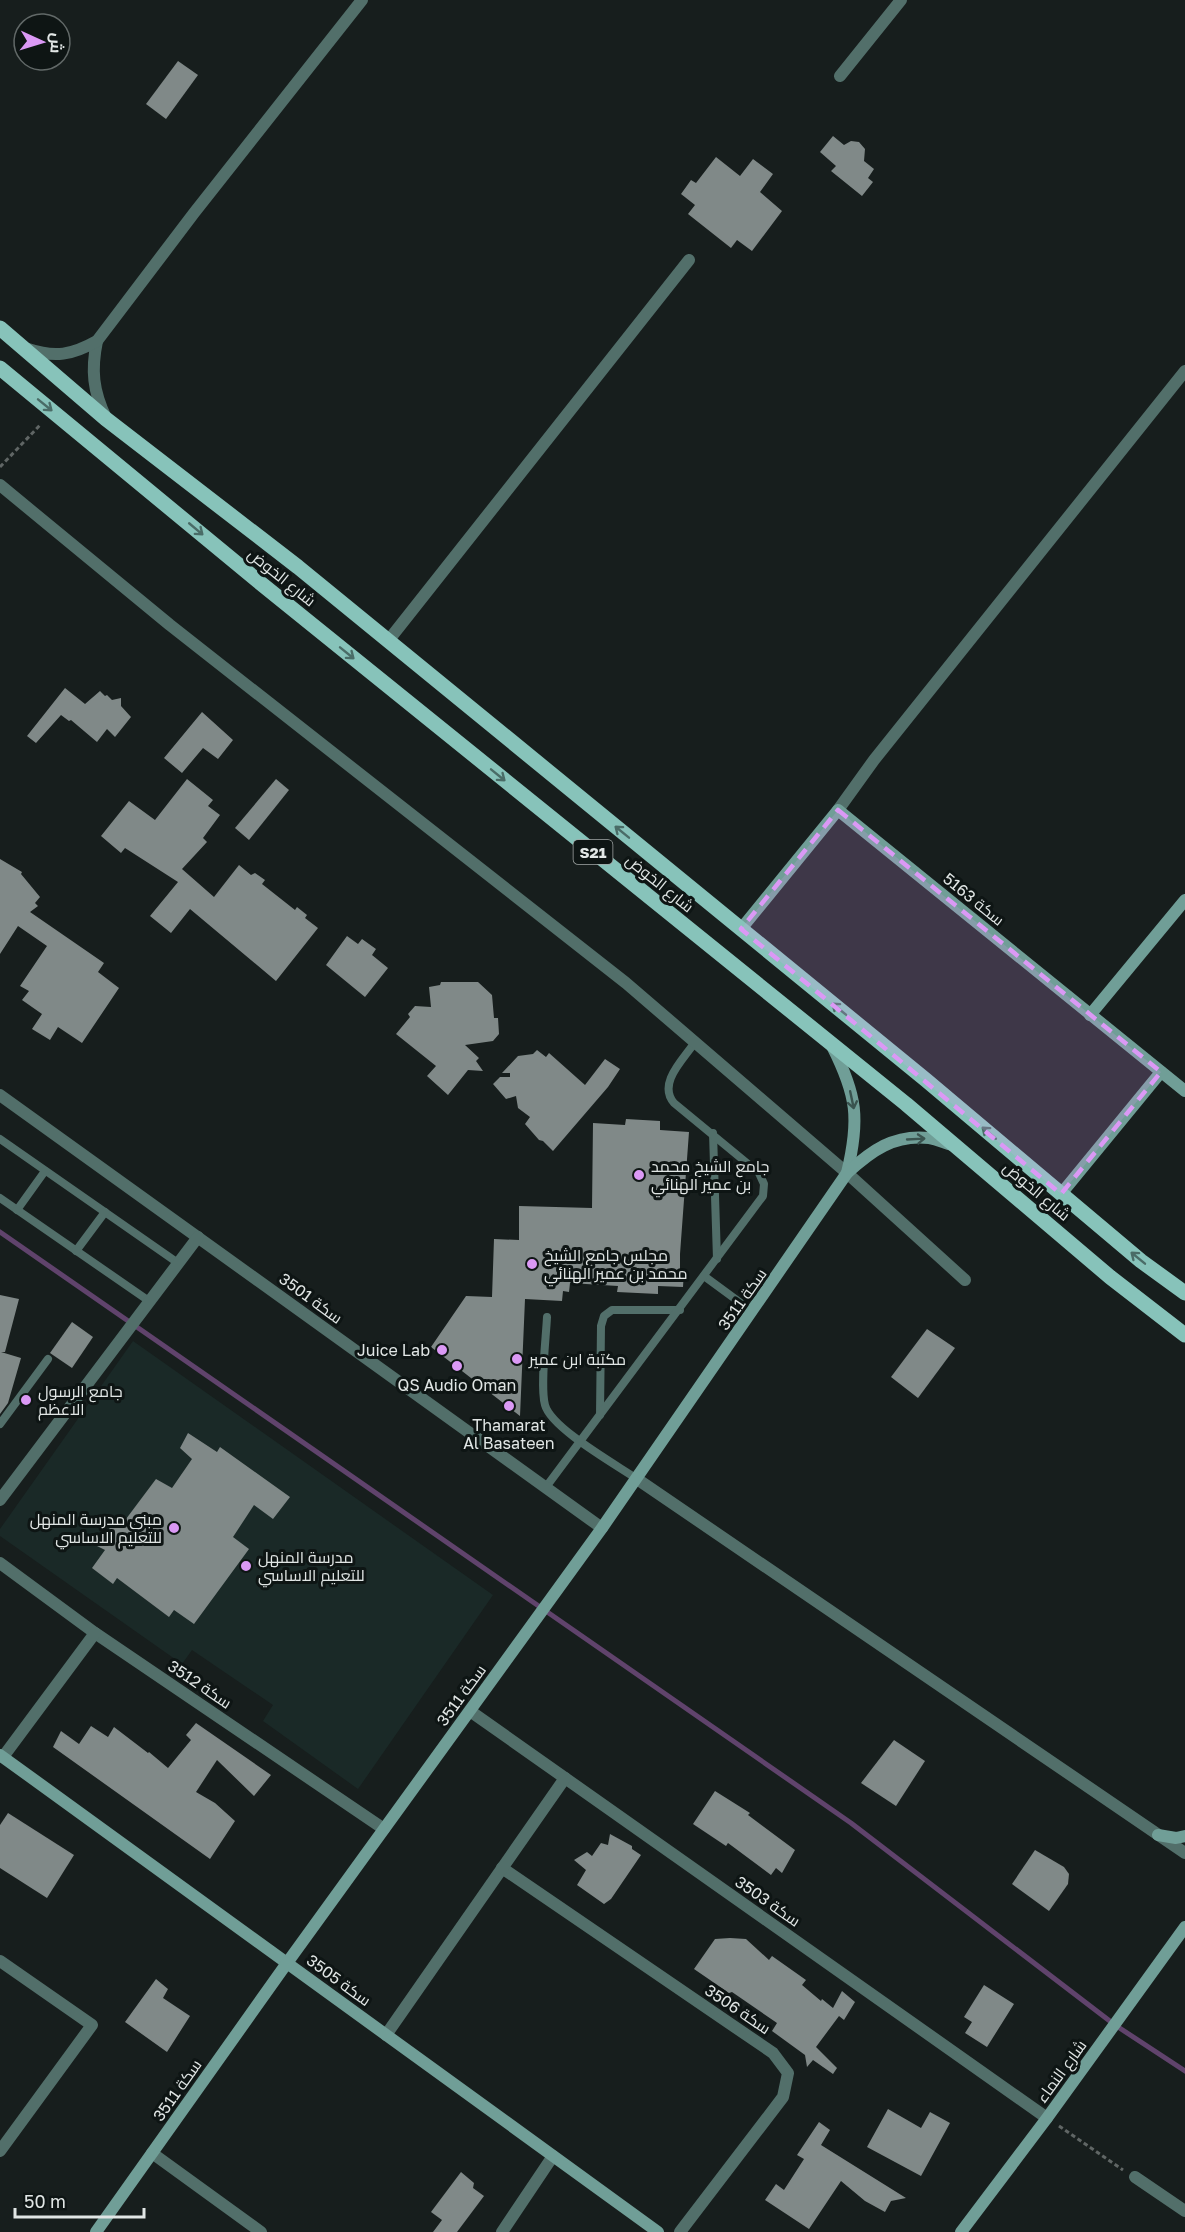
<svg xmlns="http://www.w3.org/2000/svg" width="1185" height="2232" font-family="'Golos Text',Cairo,sans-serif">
	<rect width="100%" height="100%" fill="#171e1d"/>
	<polygon fill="#1a2927" points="133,1341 493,1595 358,1789 263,1721 273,1705 192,1650 182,1664 0,1536 0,1529"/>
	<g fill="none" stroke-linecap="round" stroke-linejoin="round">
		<polyline stroke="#60436c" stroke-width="5" points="0,1232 851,1823 1115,2025 1185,2071"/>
	</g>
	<g fill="#808988">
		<polygon points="178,61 198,75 166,119 146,104"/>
		<polygon points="833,136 844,145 851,141 859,142 865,149 864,161 874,169 868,178 873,182 862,196 831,171 836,166 820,152"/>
		<polygon points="716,157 740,176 753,159 773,174 760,192 782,211 752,251 737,240 731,248 688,214 695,205 681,194 691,180 696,183"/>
		<polygon points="65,688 85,704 100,691 105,696 107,695 112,700 121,698 121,706 131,717 115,737 107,729 97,742 71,720 69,721 61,715 36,743 27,736"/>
		<polygon points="202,712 233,740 218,759 203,748 182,773 164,758"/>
		<polygon points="187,779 213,800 208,806 220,815 203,838 207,842 182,869 214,897 239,865 251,875 255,873 265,880 262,884 295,910 297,907 307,915 305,918 318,928 276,981 190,909 171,933 150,916 178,882 125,848 121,853 101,836 129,801 155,820"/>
		<polygon points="276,779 289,790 249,840 235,828"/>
		<polygon points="0,859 22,872 21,874 40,897 35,903 38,906 30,912 104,963 98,972 119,988 82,1043 58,1027 50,1040 32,1029 42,1014 22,1000 29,991 20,986 47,946 18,926 0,954"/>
		<polygon points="347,936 358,944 362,939 376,949 372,955 388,968 365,997 326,965"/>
		<polygon points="441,982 478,982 492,995 494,1018 498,1018 499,1034 493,1041 465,1045 479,1058 476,1061 483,1071 468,1070 448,1095 427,1076 436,1066 396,1034 410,1017 408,1014 415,1006 431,1007 429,987 440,985"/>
		<polygon points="537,1050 546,1057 549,1053 585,1085 605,1059 620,1069 608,1087 553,1151 543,1141 539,1140 525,1124 530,1117 518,1108 516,1096 506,1099 493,1084 500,1077 510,1077 510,1073 502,1073 518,1056 533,1054"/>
		<polygon points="626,1119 660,1121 660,1130 689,1132 680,1254 680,1270 684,1270 683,1287 658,1286 658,1294 617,1292 618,1286 570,1283 569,1292 563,1291 562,1301 525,1299 520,1416 431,1347 466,1296 492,1297 494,1239 519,1240 519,1206 592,1208 593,1123 625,1125"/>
		<polygon points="0,1295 19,1299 5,1352 1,1352 21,1358 8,1403 0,1414"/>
		<polygon points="72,1322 93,1337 72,1368 50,1353"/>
		<polygon points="927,1329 955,1348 918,1398 891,1377"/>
		<polygon points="188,1433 217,1452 220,1447 290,1497 273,1519 254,1505 233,1537 249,1549 194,1624 174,1610 169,1617 117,1578 113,1584 92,1568 105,1550 97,1546 119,1515 126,1519 156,1479 172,1488 192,1459 180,1448"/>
		<polygon points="196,1723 271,1775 254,1796 217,1760 196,1792 215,1803 235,1821 210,1859 53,1747 61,1731 79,1744 91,1726 108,1737 114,1727 148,1753 149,1752 168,1768 191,1740 186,1735"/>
		<polygon points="894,1740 925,1761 896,1806 861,1783"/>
		<polygon points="715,1791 750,1813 748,1815 795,1850 782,1873 776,1868 771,1875 728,1843 726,1846 693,1824"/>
		<polygon points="8,1813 74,1855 47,1898 0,1868 0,1825"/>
		<polygon points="610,1834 632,1846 632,1849 641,1855 611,1899 604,1904 577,1885 586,1870 574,1860 587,1852 592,1856 601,1843 608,1845"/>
		<polygon points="1035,1850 1064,1867 1069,1874 1068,1884 1049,1911 1012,1884"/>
		<polygon points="730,1938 746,1939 769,1960 772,1956 806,1980 802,1985 821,2001 822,1999 833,2008 842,1991 855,2002 844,2020 839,2016 816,2047 837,2068 833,2074 813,2060 807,2067 805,2055 772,2031 777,2023 732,1992 729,1993 694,1969 715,1939"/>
		<polygon points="156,1979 168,1989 163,1998 190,2016 167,2052 125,2022"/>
		<polygon points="984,1985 1014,2004 987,2047 965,2033 972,2022 964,2017"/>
		<polygon points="888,2109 921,2128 930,2112 950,2123 921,2176 867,2147"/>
		<polygon points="819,2122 830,2130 821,2145 906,2198 891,2201 885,2212 865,2201 841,2181 809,2229 765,2200 776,2184 784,2190 804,2159 797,2155"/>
		<polygon points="461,2172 474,2183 473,2188 484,2196 457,2232 433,2232 442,2220 431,2212"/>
	</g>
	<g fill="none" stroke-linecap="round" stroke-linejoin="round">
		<g stroke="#606665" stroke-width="3" stroke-dasharray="4.5 3" stroke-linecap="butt">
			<polyline points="0,467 41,424"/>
			<polyline points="1059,2126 1123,2170"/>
		</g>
		<g stroke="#526f6a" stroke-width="8">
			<polyline points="713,1133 717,1259"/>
			<polyline points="0,1139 178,1263"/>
			<polyline points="0,1198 149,1301"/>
			<polyline points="17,1210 45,1171"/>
			<polyline points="76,1251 105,1212"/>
			<polyline points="704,1276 753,1312"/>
			<path d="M547 1317C546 1338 540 1387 545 1405 551 1428 615 1464 637 1479"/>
			<polyline points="600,1415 601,1326 604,1316 612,1310 680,1310"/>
			<polyline points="0,1424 48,1359"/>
			<path d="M546 1487 763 1196 764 1184 759 1173 674 1103C657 1083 684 1059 695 1042"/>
		</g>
		<g stroke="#526f6a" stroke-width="12">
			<polyline points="840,76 901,0"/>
			<path d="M97 341C91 370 93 391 106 418"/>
			<path d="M28 349C55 358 72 355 97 341L194 213 362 0"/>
			<polyline points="0,485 170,625 626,983 847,1173 965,1280"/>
			<polyline points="388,641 689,260"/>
			<polyline points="838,810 874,760 1185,371"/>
			<polyline points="0,1095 602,1528"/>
			<polyline points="637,1479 1185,1853"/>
			<polyline points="0,1500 198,1237"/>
			<polyline points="0,1563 95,1633 384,1829"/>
			<polyline points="470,1711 1047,2118"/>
			<polyline points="3,1757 95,1633"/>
			<polyline points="502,1868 773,2053 788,2073 783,2097 680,2232"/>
			<polyline points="0,1961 92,2025 0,2151"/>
			<polyline points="386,2035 565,1778"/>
			<polyline points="152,2153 261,2232"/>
			<polyline points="1135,2177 1185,2211"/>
			<polyline points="502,2232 553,2156"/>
		</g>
		<g stroke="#709e97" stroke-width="12">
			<polyline points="741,929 838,810 1185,1091"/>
			<polyline points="1090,1015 1185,900"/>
			<path d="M832 1046C857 1095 860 1119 847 1173"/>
			<polyline points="1061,1194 1161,1072"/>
			<polyline points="0,1755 658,2232"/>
			<polyline points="1158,1835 1176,1838 1185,1836"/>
			<path d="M96 2232 287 1963 602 1528 847 1173C871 1151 894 1134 929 1138 936 1139 945 1143 952 1145"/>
			<polyline points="961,2232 1047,2118 1185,1927"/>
		</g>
		<g stroke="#87c3ba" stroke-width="15">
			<polyline points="0,328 106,419 298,567 926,1080 1141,1261 1185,1293"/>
			<polyline points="0,368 258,581 906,1104 1110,1277 1185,1335"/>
		</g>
	</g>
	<defs><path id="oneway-shaft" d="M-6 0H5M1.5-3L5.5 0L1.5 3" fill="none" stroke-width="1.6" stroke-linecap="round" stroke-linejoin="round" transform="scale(1.5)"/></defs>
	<g stroke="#4a6c67">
		<use href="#oneway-shaft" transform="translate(45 405) rotate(39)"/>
		<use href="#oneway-shaft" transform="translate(196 529) rotate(40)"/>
		<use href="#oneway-shaft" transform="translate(347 653) rotate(39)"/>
		<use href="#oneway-shaft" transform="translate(498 775) rotate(39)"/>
		<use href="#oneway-shaft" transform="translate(622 832) rotate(-141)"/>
		<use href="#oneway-shaft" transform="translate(839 1009) rotate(-141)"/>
		<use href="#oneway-shaft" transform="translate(989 1133) rotate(-140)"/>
		<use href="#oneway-shaft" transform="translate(1138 1258) rotate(-141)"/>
	</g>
	<g stroke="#3a534f">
		<use href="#oneway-shaft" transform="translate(852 1100) rotate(78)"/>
		<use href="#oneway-shaft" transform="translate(916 1139) rotate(-3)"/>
	</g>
	<path fill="#db99f5" fill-opacity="0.2" stroke="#db99f5" stroke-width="4.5" stroke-dasharray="12 8" stroke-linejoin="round" d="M838 810 1161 1072 1061 1194 741 929Z"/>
	<g fill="#db99f5" stroke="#0e1514" stroke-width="2">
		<circle cx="639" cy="1175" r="6"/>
		<circle cx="532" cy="1264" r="6"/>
		<circle cx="442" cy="1350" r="6"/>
		<circle cx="517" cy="1359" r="6"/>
		<circle cx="457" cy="1366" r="6"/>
		<circle cx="26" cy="1400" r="6"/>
		<circle cx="509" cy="1406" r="6"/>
		<circle cx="174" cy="1528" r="6"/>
		<circle cx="246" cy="1566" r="6"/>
	</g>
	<g text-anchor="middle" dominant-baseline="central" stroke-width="6" stroke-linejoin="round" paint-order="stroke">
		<rect fill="#0e1514" stroke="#a2a7a6" stroke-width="1.5" x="573.5" y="840" width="39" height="24" rx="4.5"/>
		<g font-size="15" font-weight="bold" fill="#e1e6e5">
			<text x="593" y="852">S21</text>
		</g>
		<g font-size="16" fill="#e1e6e5" stroke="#0e1514">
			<text transform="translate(282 577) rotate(39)">شارع الخوض</text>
			<text transform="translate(660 883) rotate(39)">شارع الخوض</text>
			<text transform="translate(974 899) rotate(39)">سكة 5163</text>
			<text transform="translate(1037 1191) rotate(40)">شارع الخوض</text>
			<text transform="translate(311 1298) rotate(36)">سكة 3501</text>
			<text transform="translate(742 1299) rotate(-55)">سكة 3511</text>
			<text transform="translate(200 1684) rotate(34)">سكة 3512</text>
			<text transform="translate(461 1695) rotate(-54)">سكة 3511</text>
			<text transform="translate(768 1901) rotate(35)">سكة 3503</text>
			<text transform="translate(339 1980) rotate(36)">سكة 3505</text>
			<text transform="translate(738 2009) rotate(34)">سكة 3506</text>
			<text transform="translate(1061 2071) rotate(-54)">شارع النماء</text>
			<text transform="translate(177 2090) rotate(-55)">سكة 3511</text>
		</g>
		<g font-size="16" fill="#e1e6e5" stroke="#0e1514" text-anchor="start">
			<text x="651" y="1166">جامع الشيخ محمد<tspan x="651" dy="18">بن عمير الهنائي</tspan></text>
			<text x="544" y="1255">مجلس جامع الشيخ<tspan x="544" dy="18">محمد بن عمير الهنائي</tspan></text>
			<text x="430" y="1350" text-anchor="end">Juice Lab</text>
			<text x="529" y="1359">مكتبة ابن عمير</text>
			<text x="457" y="1385" text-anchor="middle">QS Audio Oman</text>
			<text x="38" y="1391">جامع الرسول<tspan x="38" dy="18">الاعظم</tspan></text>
			<text x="509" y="1425" text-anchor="middle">Thamarat<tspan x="509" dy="18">Al Basateen</tspan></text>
			<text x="162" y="1519" text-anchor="end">مبنى مدرسة المنهل<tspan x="162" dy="18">للتعليم الاساسي</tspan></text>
			<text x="258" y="1557">مدرسة المنهل<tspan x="258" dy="18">للتعليم الاساسي</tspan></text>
		</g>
	</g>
	<g transform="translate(42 42) rotate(94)"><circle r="28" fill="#0e1514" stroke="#626968" stroke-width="1.5"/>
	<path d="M0-4.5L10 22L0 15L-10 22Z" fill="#db99f5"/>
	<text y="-9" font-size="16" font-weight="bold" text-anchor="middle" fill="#e1e6e5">ش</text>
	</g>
	<path d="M15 2208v9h129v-9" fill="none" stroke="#e1e6e5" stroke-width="3"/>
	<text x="24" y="2208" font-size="18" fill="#e1e6e5" stroke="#0e1514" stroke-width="4.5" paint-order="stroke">50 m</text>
</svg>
